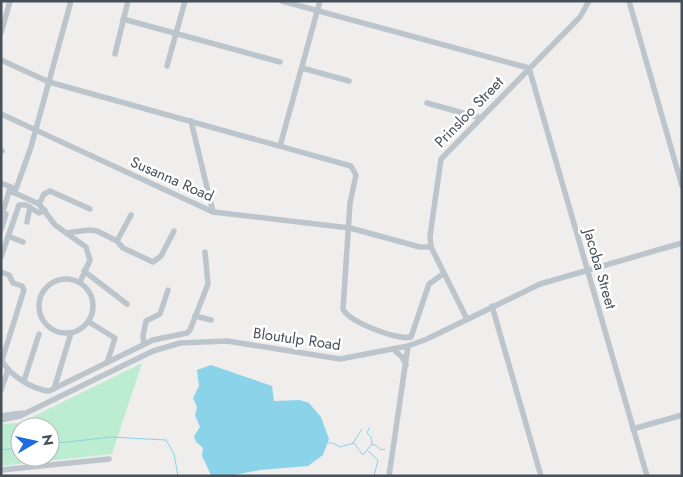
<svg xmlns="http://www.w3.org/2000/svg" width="683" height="477" font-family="Jost,sans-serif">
	<rect width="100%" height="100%" fill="#f0eded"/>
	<path fill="#bcedd0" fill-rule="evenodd" d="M142 363 112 454 1 466V424L20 423ZM20 427H50V457H20Z"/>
	<polygon fill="#8ad3e9" points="211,365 272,386 274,401 300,400 309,403 321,417 329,439 323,455 308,466 260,470 229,476 211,475 202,456 203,448 196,442 194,436 200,427 195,415 197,407 193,398 199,386 197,370"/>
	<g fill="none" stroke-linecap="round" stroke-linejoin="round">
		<g stroke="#8ad3e9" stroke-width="1">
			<polyline points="369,428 367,433 371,437 372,444"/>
			<polyline points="327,443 333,443 340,447 354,443 363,455 372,444 377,446 381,450 385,449"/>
			<polyline points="353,443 362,429"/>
			<polyline points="50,444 111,437 166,440 174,454 178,476"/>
			<polyline points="1,450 20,448"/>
			<polyline points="368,451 378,460 374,476"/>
		</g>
		<g stroke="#bcc5cc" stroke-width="5.5">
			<polyline points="282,1 529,68 647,476"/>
			<polyline points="629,1 682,186"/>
			<polyline points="123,19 280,62"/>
			<polyline points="1,33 10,1"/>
			<polyline points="115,54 128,1"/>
			<path d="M1 60 49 82 351 166 356 175 350 203 343 309C347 321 398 341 411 337L429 284 443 274"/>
			<polyline points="167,66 185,1"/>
			<polyline points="302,68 349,81"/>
			<polyline points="427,103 481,118"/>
			<polyline points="1,114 213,212 350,228 420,247 431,247"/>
			<polyline points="191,121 213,212"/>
			<polyline points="280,146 320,1"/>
			<polyline points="1,150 2,151"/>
			<polyline points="1,183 11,187"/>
			<polyline points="16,189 31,147 71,1"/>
			<polyline points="15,193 39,204 55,225 86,247 90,260 80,282"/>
			<polyline points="39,204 44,194 50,191 90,209"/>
			<polyline points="1,218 10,188 15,188 15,193 11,192"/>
			<polyline points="27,222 30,207"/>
			<polyline points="1,230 6,214"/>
			<polyline points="66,233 89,230 97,231 117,241 123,248 153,262 161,256 174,231"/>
			<polyline points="8,236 23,242"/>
			<polyline points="117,241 131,215"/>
			<polyline points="1,257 19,205 26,205 39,213 45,210"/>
			<polyline points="84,271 127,304"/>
			<polyline points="1,272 9,275 13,283 22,286 24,290 2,360"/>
			<circle cx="66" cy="306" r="27"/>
			<polyline points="492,306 541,476"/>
			<polyline points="195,316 211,320"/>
			<polyline points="467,319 431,247 430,236 441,159 580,17 589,1"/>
			<polyline points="89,322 115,338 107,363"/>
			<polyline points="144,344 143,336 146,321 160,314 168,290"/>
			<polyline points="393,349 402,357 406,365"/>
			<path d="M1 360C10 375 31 389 49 391L153 340 187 333 190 330 208 284 205 252"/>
			<polyline points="24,381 39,334"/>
			<polyline points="54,389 71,333"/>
			<polyline points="1,390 8,370"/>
			<polyline points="1,416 22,413"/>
			<polyline points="1,420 20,416 153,351 180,343 227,341 340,359 408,346 427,339 540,284 682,243"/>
			<polyline points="633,429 682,415"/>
			<polyline points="1,470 109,459"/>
			<polyline points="389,476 408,346"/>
		</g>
	</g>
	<g text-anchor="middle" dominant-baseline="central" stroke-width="5" stroke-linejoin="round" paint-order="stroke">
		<g font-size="15" fill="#46505a" stroke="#fff">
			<text transform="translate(469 112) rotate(-46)">Prinsloo Street</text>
			<text transform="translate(172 179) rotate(24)">Susanna Road</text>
			<text transform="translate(600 269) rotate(74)">Jacoba Street</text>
			<text transform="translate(297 339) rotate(8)">Bloutulp Road</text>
		</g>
	</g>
	<rect width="683" height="477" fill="none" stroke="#46505a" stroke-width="5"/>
	<g transform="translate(35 442) rotate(81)"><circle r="24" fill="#ffffff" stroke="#b5b9bd"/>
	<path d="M0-4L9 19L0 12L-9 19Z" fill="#1d6cda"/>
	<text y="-8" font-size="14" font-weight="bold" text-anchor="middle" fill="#46505a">N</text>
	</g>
</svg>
